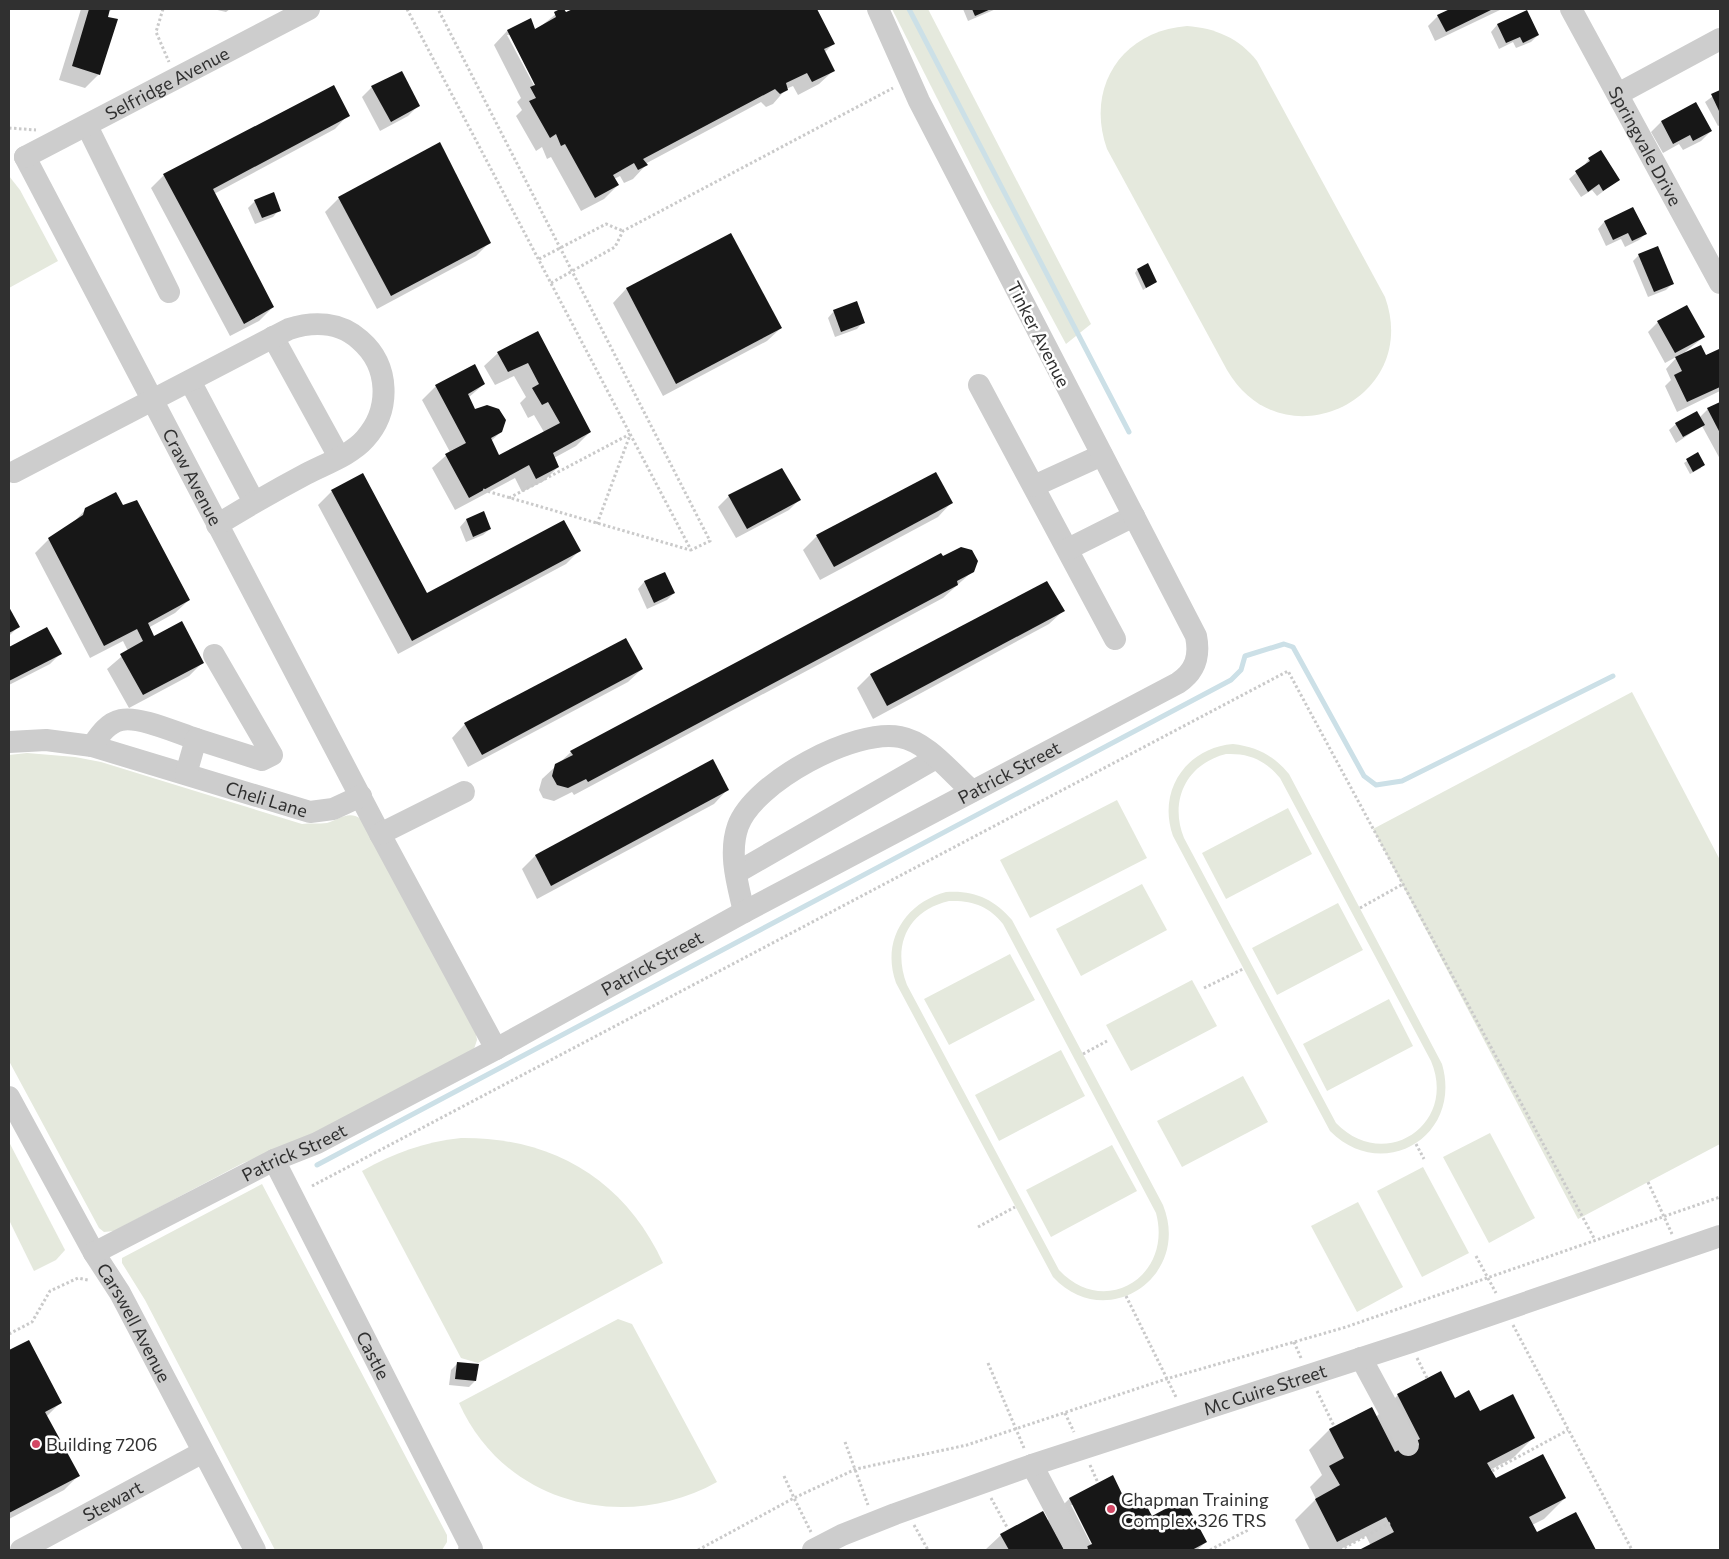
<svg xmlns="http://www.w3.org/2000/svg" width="1729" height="1559" font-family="Commissioner,sans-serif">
	<rect width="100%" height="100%" fill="#fff"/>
	<g fill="#e5e9dd" fill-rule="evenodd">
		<polygon points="892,9 928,9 1091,324 1066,344 988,199"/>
		<path d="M1187 26C1215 28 1239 38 1257 61L1385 297C1422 400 1282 465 1227 370L1107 149C1085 87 1122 31 1187 26Z"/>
		<polygon points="9,176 20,190 58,261 9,288"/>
		<polygon points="1632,692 1720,860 1720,1144 1578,1219 1373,829"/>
		<path d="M1233 744C1258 747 1274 756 1289 774L1442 1064C1463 1136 1383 1184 1330 1131L1173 836C1157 791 1186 748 1233 744ZM1226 754C1249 753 1265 760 1280 778L1431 1061C1458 1125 1384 1173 1336 1123L1184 838C1169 801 1186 764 1226 754Z"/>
		<path d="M27 753 75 757 101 762 302 824C310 823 319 824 327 823 339 820 348 810 361 819L476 1034 477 1040 474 1049 299 1142 243 1163 114 1231 104 1232 99 1228 9 1061V755Z"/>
		<polygon points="1117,800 1147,858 1030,918 1000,860"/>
		<polygon points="1288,808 1312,854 1226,899 1202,853"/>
		<polygon points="1142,884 1167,930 1081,976 1056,929"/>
		<path d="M946 892C974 890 994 899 1012 920L1163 1205C1192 1277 1106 1334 1053 1277L896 983C881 941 905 903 946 892ZM949 901C972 900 989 906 1003 924L1156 1213C1173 1276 1105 1319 1059 1270L907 985C892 946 907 911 949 901Z"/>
		<polygon points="1338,903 1363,950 1277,995 1252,948"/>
		<polygon points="1010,954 1035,1000 949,1045 924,999"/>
		<polygon points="1192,980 1217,1026 1131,1071 1106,1025"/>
		<polygon points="1389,999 1413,1046 1327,1091 1303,1044"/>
		<polygon points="1061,1050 1085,1096 999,1141 975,1095"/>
		<polygon points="1243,1076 1268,1122 1182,1167 1157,1121"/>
		<polygon points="1490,1133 1535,1218 1489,1243 1443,1157"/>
		<path d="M461 1138C552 1137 624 1179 663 1263L478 1363 461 1358 362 1171C394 1153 424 1142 461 1138Z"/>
		<polygon points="9,1142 65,1250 56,1260 34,1271 9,1220"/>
		<polygon points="1112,1145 1137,1191 1051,1237 1026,1190"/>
		<polygon points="1423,1167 1469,1253 1422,1277 1377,1191"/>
		<polygon points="262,1184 447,1535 447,1542 442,1550 275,1550 145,1300 122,1263 122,1258"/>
		<polygon points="1358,1202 1403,1287 1357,1312 1311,1226"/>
		<path d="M618 1319 632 1324 717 1482C624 1534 504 1504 459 1403Z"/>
	</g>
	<g fill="#0003" fill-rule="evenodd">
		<polygon points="81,9 113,9 108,12 99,74 85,88 59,80"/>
		<polygon points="213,9 230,9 226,12"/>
		<path d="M562 9 566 14 575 9H815L834 43 824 53 833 71 819 84 798 95 793 86 786 89 773 104 766 107 761 102 645 164 646 165 633 179 624 183 620 176 614 179 618 185 604 199 581 211 551 157 547 159 542 147 536 151 516 116 522 110 517 102 521 98 494 45 507 31 530 20 535 31ZM507 35H510L539 90 537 91Z"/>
		<polygon points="963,9 996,9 968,21"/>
		<polygon points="1453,9 1502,9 1435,41 1428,26 1438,16"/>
		<polygon points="1526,11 1538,35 1531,42 1516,48 1513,42 1499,49 1491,32 1497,25"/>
		<polygon points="372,87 418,106 408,116 380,131 362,97"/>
		<polygon points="1720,91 1720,125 1718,126 1705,102"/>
		<polygon points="348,115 335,129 214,194 273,307 259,321 230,336 151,188 164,175"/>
		<polygon points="1661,122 1711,131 1701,141 1683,150 1679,144 1663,153 1651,132"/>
		<polygon points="1589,159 1618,180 1597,196 1592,190 1581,197 1569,179 1583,167"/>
		<polygon points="339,198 489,243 476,256 377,309 325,212"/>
		<polygon points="255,201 279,210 273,217 255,224 248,208"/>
		<polygon points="1633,208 1646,233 1639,240 1625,247 1621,239 1606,246 1598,229 1604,222"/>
		<polygon points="1639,255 1673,283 1666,290 1648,297 1633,261"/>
		<polygon points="1137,270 1156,282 1143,290 1135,273"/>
		<polygon points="626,289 781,328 767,341 663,396 613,303"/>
		<polygon points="834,311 863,322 857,329 835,337 828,318"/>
		<polygon points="1658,322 1704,337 1685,352 1686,353 1705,357 1719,350 1720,391 1677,412 1665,386 1671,380 1666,369 1678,356 1665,363 1648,332"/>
		<polygon points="537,333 590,432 576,446 554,458 558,467 544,481 522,492 515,478 455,510 432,468 450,452 422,400 436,386 484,384 468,398 475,411 501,432 491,441 499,457 544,432 534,415 528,418 520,403 526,397 514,376 495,385 484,366 498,353"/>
		<polygon points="1720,403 1720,459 1702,426 1676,443 1669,430 1676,424 1699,418 1708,409"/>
		<polygon points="1698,454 1701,468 1690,474 1684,463"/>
		<polygon points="782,470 799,500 789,510 736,538 718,507 729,496"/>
		<polygon points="332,491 426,594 579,551 566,564 398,654 318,505"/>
		<polygon points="951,503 938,517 820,580 803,550 817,536"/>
		<polygon points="122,506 189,600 175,613 148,628 153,638 203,662 189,676 129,708 107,669 128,651 123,641 90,658 35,553 49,539 72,524 86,509"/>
		<polygon points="466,520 490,529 483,535 466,542 460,527"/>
		<polygon points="943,558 973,571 943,598 574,795 572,792 554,801 543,798 539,790 542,779 571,752"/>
		<polygon points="665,573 674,593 667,600 647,609 638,589 644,582"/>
		<polygon points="1047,583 1063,611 1049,624 873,719 857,688 870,675"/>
		<polygon points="9,609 18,627 9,636"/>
		<polygon points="47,629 60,654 50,664 9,685 9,648"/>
		<polygon points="642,669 628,682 468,767 452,738 465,724"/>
		<polygon points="727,790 714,804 537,899 522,869 535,856"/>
		<polygon points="28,1342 60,1403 46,1417 78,1476 64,1490 9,1519 9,1352"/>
		<polygon points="458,1363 475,1381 469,1387 449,1385 451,1370"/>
		<polygon points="1398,1395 1454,1399 1534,1437 1513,1458 1490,1470 1495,1480 1565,1498 1544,1519 1532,1525 1537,1534 1575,1514 1594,1550 1362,1550 1371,1546 1366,1536 1339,1550 1310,1550 1295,1520 1316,1499 1310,1487 1322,1475 1309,1450 1329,1430 1371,1408 1376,1417"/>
		<path d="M1112 1477 1126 1504 1206 1542 1197 1550H985L1001 1535 1047 1521 1069 1499ZM1071 1505H1074L1096 1548 1094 1550Z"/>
	</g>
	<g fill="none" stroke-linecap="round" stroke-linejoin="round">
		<g stroke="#cce0e7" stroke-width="5">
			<polyline points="909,9 1129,432"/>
			<polyline points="317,1165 1231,680 1241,670 1245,656 1284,644 1293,647 1364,776 1376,785 1402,781 1613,676"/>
		</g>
	</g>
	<g fill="#171717">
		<polygon points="89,9 110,9 108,17 118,19 100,75 72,66"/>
		<polygon points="560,9 564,9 566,12 573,9 817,9 835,44 824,49 835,71 812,82 807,73 786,83 788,90 780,94 775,89 643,159 648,165 638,170 634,163 613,175 619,185 595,198 565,144 561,146 556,134 550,138 529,101 536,98 530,87 535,85 507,30 531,18 535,29 556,17 554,12"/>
		<polygon points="972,9 991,9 975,16"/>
		<polygon points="1450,9 1493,9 1446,32 1437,15"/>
		<polygon points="1527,10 1539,35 1523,43 1520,37 1506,43 1497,24"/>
		<polygon points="402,71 420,106 391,122 371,86"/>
		<polygon points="334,85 350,116 213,189 274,307 244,324 163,174"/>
		<polygon points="1720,90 1720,113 1711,94"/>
		<polygon points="1696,102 1712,131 1693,141 1690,135 1673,144 1661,121"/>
		<polygon points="440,142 491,243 391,296 338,197"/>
		<polygon points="1601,150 1620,180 1603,191 1599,184 1588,192 1575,171 1590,161 1588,158"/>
		<polygon points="274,192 281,211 262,218 254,200"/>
		<polygon points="1633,207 1647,234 1632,241 1628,233 1613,240 1604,221"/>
		<polygon points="731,233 782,328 676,384 626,288"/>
		<polygon points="1658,246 1674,284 1654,292 1638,254"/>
		<polygon points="1148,263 1157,282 1146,288 1137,269"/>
		<polygon points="857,301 865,323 841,332 833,310"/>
		<polygon points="1687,305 1705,337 1675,353 1657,321"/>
		<polygon points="538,331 591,432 553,453 559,467 536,479 529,465 469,498 445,454 466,443 435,385 475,364 485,384 468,394 475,409 487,405 499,409 506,420 502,432 491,438 499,455 560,423 548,402 542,405 532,388 539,384 528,363 508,372 497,352"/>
		<polygon points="1701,345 1706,355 1719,349 1720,350 1720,387 1687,402 1674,375 1682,371 1675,357"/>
		<polygon points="1720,402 1720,433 1707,408"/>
		<polygon points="1697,411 1705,425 1683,437 1675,423"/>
		<polygon points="1698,452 1705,465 1693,472 1686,459"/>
		<polygon points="782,468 801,500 747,529 728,495"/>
		<polygon points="936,472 953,503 834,567 816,535"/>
		<polygon points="363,473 427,593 564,520 581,551 412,641 331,490"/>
		<polygon points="116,492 123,505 137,500 190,600 148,623 154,636 182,621 204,663 143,695 120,654 143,641 137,629 104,646 48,538 83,515 85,508"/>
		<polygon points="484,511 491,529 473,537 466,519"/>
		<polygon points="961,547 972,550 978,561 974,572 957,581 958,585 588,782 586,779 568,788 557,785 552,776 555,764 573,755 570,751 941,553 943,556"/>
		<polygon points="665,572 675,593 654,603 644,581"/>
		<polygon points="1047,581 1065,611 887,706 870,674"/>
		<polygon points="9,607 20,627 9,633"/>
		<polygon points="47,627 62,654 9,681 9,647"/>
		<polygon points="626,638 643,669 482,755 464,723"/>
		<polygon points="713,759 729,790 551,886 535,855"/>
		<polygon points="29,1340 62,1403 45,1412 80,1476 9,1513 9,1350"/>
		<polygon points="457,1362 479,1364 476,1381 455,1379"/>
		<polygon points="1441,1371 1455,1398 1469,1390 1480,1411 1513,1394 1535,1438 1487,1463 1496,1478 1543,1454 1566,1498 1529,1517 1537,1532 1576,1512 1596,1550 1359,1550 1394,1532 1386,1517 1337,1542 1315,1499 1340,1485 1329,1466 1344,1458 1329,1429 1372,1407 1395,1452 1420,1439 1397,1394"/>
		<polygon points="1113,1475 1126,1502 1141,1495 1152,1516 1184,1499 1207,1542 1192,1550 1079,1550 1092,1544 1069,1498"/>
		<polygon points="1043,1511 1064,1550 1009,1550 1000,1534"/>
	</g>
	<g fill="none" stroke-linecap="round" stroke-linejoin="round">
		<g stroke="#cacaca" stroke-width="3" stroke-dasharray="2.5 2.5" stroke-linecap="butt">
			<polyline points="163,9 156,32 169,62"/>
			<polyline points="407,9 691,550 710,541 438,9"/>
			<polyline points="9,128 36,130"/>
			<polyline points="539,259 606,224 623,231"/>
			<polyline points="551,283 615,247 623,231 893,88"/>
			<polyline points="483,490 690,550"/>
			<polyline points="509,498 630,434"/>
			<polyline points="597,524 630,435"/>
			<polyline points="1360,908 1403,884"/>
			<polyline points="1204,988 1243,969"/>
			<polyline points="1083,1054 1107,1041"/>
			<polyline points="1416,1144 1424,1159"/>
			<polyline points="1648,1182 1672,1234"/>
			<polyline points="312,1186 1288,671 1595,1240"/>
			<polyline points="978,1227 1015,1207"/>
			<polyline points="1476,1256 1496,1293"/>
			<polyline points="1126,1296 1177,1399"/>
			<polyline points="1513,1325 1632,1550"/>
			<polyline points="9,1334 32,1322 50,1291 78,1278 88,1280"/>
			<polyline points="1294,1342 1301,1358"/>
			<polyline points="1417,1358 1427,1378"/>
			<polyline points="988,1363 1024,1448"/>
			<polyline points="1317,1391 1334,1426"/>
			<polyline points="1065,1413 1074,1432"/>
			<polyline points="845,1442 868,1505"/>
			<polyline points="1090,1465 1098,1483"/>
			<polyline points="1492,1471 1568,1430"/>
			<polyline points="784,1476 794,1498 856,1469 967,1445 1166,1379 1346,1327 1720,1197"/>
			<polyline points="991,1498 1008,1529"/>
			<polyline points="914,1525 928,1550"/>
			<polyline points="698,1550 794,1498 811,1532"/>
			<polyline points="1210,1550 1248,1530"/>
			<polyline points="1340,1550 1390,1523"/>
		</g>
		<g stroke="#cdcdcd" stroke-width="22">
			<path id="s1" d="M1571 9 1720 283"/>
			<polyline points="1618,94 1720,39"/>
			<polyline points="87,126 169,292"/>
			<path id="s2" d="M25 157 380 834 496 1049"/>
			<path id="s3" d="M25 157 309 9"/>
			<polyline points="273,337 339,457"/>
			<polyline points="190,381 254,502"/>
			<polyline points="979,385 1115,639"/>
			<path d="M14 472 289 329C314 321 340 322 360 340 390 366 391 410 365 439 351 455 325 464 306 474 276 490 246 507 217 525"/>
			<polyline points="1034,486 1102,455"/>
			<polyline points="1068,549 1134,516"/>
			<path id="s4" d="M9 742 46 740 92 746 310 812 333 809 361 796"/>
			<path d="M92 746C99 736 107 723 121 720 140 716 177 733 196 739"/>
			<polyline points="186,774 196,739 262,760 272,755 214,655"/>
			<polyline points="380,834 464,792"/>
			<polyline points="736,873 936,758"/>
			<path d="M744 912C738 885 728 854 738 826 754 782 855 728 900 737 928 742 951 773 972 791"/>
			<path id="s5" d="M9 1097 94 1253 120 1293 255 1550"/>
			<path id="s6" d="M274 1160 472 1549 469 1550"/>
			<path id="s7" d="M94 1253 274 1160 317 1143 496 1049 744 912 1178 683C1196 671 1200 656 1196 636L919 101 878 9"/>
			<polyline points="1361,1358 1408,1445"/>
			<polyline points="1032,1465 1077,1550"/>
			<path id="s8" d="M21 1550 203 1452"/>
			<path id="s9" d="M813 1550 842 1535 895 1514 1032 1465 1411 1342 1720 1236"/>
		</g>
	</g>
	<g fill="#d24764" stroke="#fff" stroke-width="2">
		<circle cx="36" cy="1444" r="5"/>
		<circle cx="1111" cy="1509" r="5"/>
	</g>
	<g text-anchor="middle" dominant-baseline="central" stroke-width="5" stroke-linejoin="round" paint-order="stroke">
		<g font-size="18" fill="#303030" stroke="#fff">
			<text stroke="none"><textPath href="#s3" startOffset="160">Selfridge Avenue</textPath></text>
			<text stroke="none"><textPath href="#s1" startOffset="156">Springvale Drive</textPath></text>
			<text transform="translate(1039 334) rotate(63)">Tinker Avenue</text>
			<text stroke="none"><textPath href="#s2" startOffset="361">Craw Avenue</textPath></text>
			<text stroke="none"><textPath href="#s7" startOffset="1034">Patrick Street</textPath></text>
			<text stroke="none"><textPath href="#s4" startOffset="266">Cheli Lane</textPath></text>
			<text stroke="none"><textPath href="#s7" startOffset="629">Patrick Street</textPath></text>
			<text stroke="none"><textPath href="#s7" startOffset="224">Patrick Street</textPath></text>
			<text stroke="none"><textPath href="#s5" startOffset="258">Carswell Avenue</textPath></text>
			<text stroke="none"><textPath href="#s6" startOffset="219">Castle</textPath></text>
			<text stroke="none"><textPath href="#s9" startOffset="480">Mc Guire Street</textPath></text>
			<text stroke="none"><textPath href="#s8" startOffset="104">Stewart</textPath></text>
		</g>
		<g font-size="18" fill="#303030" stroke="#fff" text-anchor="start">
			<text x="46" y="1444">Building 7206</text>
			<text x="1121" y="1499">Chapman Training<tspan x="1121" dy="21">Complex 326 TRS</tspan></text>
		</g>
	</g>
	<rect width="1729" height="1559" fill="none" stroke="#303030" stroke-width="20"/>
</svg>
